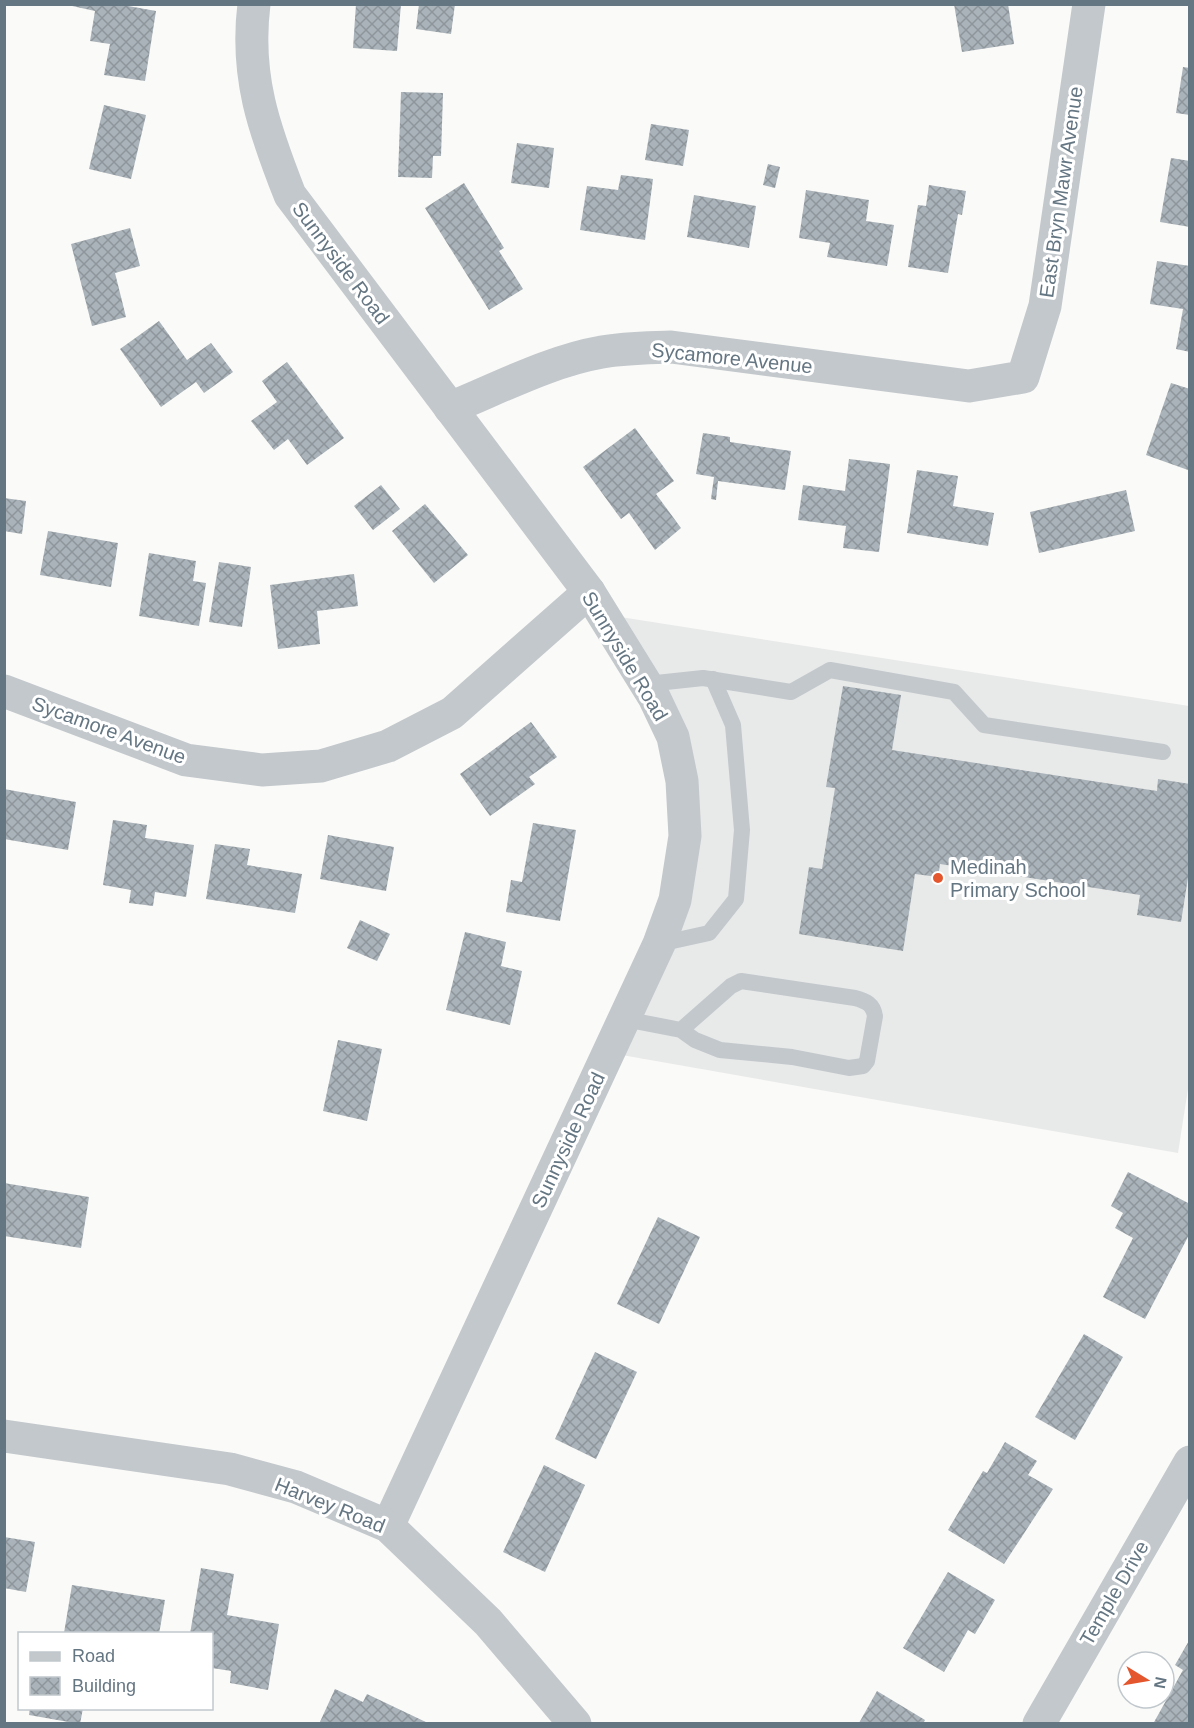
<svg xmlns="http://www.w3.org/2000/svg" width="1194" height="1728" font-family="Helvetica,sans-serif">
	<defs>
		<pattern id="building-cross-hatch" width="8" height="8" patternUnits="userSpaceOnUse" patternTransform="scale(1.5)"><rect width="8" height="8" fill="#aab3b9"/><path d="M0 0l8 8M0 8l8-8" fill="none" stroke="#8e969c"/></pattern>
	</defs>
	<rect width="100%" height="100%" fill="#fafaf8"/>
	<polygon fill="#e8e9e9" points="614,616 1189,706 1190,1076 1178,1153 616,1054 695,844"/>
	<g fill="url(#building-cross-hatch)">
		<polygon points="63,4 117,4 156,11 145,81 104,75 110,44 90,41 95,11"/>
		<polygon points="356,4 401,4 397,51 353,48"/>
		<polygon points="419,4 455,4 451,34 416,29"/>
		<polygon points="954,4 1008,4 1014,44 962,52"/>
		<polygon points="1183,67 1190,68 1190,115 1176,113"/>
		<polygon points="401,92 443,93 441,156 433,156 432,178 398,177"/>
		<polygon points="104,105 146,115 131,179 89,169"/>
		<polygon points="651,124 689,130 683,166 645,160"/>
		<polygon points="517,143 554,148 549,188 511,183"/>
		<polygon points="1171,158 1190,161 1190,227 1160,222"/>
		<polygon points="768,164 780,167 775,188 763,185"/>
		<polygon points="621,175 653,179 645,240 580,230 587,186 618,190"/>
		<polygon points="464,183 504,248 499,251 523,289 489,310 425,208"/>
		<polygon points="929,185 966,191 962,215 958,214 948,273 908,267 918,205 926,206"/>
		<polygon points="806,190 869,200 866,221 894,225 887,266 827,257 830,243 799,238"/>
		<polygon points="694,195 756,206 749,248 687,237"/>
		<polygon points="130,228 140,266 115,273 126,317 92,326 71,244"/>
		<polygon points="1157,261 1190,266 1190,352 1176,349 1183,309 1150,304"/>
		<polygon points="159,321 187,360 211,343 233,372 204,393 196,382 161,407 120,349"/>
		<polygon points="287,362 344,438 307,465 288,439 274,450 251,421 277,402 262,381"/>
		<polygon points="1171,383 1190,389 1188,470 1146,455"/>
		<polygon points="635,428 674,481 656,494 681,528 655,550 629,513 621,519 583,467"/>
		<polygon points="703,433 730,437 730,442 791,451 785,490 718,481 716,500 711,499 714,477 696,474"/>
		<polygon points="849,459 890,464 879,552 843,548 846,526 798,520 803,485 845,491"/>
		<polygon points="917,470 958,476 953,506 994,513 988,546 907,533"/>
		<polygon points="381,485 400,509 373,530 354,506"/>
		<polygon points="1126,490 1135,531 1039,553 1030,512"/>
		<polygon points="4,498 26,501 22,534 4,531"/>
		<polygon points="425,504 468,555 434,583 392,531"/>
		<polygon points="48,531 118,543 111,587 40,575"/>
		<polygon points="149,553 196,561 193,581 206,583 199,626 139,616"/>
		<polygon points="219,562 251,567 242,627 209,622"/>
		<polygon points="354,574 358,606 317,611 320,644 278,649 270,585"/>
		<polygon points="843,686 901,695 892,750 1157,791 1158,779 1190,784 1190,865 1181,922 1137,915 1140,895 940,864 938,877 915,874 903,951 799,934 809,867 822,869 835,788 826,787"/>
		<polygon points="531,722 557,757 529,777 535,784 490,816 460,774"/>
		<polygon points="4,789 76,802 68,850 4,839"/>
		<polygon points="113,820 147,825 145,838 194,845 186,897 155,892 153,906 129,903 131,890 103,885"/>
		<polygon points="533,823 576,830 560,921 506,912 511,880 522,882"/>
		<polygon points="328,835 394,847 386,891 320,879"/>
		<polygon points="215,844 250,849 247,865 302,874 295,913 206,899"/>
		<polygon points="360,920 390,934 377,961 347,948"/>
		<polygon points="465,932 506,942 501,966 522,971 510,1025 446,1010"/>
		<polygon points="338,1040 382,1049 367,1121 323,1111"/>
		<polygon points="1128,1172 1190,1204 1190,1233 1145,1319 1103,1297 1133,1238 1115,1228 1123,1213 1111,1206"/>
		<polygon points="4,1183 89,1197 81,1248 4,1236"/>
		<polygon points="658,1217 700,1237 659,1324 617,1304"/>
		<polygon points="1084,1334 1123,1357 1075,1440 1035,1417"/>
		<polygon points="595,1352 637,1372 596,1459 555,1439"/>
		<polygon points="1005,1442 1037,1461 1028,1475 1053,1489 1004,1564 948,1530 983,1471 987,1473"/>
		<polygon points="544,1465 585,1485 545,1572 503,1552"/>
		<polygon points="4,1537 35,1542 26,1592 4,1588"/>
		<polygon points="201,1568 234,1574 227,1615 279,1624 268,1690 230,1683 231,1671 212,1668 212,1634 190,1634"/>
		<polygon points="948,1572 995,1600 975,1634 968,1630 944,1672 903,1648"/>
		<polygon points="72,1585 165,1600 159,1634 64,1633"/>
		<polygon points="1190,1639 1190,1724 1153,1724 1183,1670 1175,1665"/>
		<polygon points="335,1689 363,1702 367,1694 430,1724 319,1724"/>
		<polygon points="877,1691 925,1720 923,1724 859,1723"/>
		<polygon points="30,1708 83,1708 80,1724 29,1715"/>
	</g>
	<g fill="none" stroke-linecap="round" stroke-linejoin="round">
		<g stroke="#c3c8cc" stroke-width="16">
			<polyline points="647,684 703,678 791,692 830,670 954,692 984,725 1163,752"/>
			<polyline points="659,944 709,933 736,899 742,830 733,725 713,679"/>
			<path d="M624 1019 681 1030 695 1040 720 1050 792 1057 849 1068 863 1066 867 1061 875 1016C873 1004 866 1001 855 998L741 981 731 986 681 1030"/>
		</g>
		<g stroke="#c3c8cc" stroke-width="33">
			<path d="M254 4C245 76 264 129 290 195L589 592 654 697 673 737 682 781 685 836 675 900 659 944 388 1526"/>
			<path d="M450 408C499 388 550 361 602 352 625 348 648 348 671 347L969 386 1023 377 1045 306 1089 4"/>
			<polyline points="4,691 186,760 262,770 321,766 388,746 452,713 589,592"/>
			<polyline points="4,1436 230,1469 296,1487 388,1526 488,1622 575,1724"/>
			<polyline points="1039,1724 1190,1462"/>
		</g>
	</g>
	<circle fill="#e4572e" stroke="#fff" stroke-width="2" cx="938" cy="878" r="6"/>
	<g text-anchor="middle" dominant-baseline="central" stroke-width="6" stroke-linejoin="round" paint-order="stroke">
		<g font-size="20" fill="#657683" stroke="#fff">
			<text transform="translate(1061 192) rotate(-82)">East Bryn Mawr Avenue</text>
			<text transform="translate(341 263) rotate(53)">Sunnyside Road</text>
			<text transform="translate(732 358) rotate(6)">Sycamore Avenue</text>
			<text transform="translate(625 656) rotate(59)">Sunnyside Road</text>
			<text transform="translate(109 730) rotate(20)">Sycamore Avenue</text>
			<text transform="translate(568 1140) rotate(-65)">Sunnyside Road</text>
			<text transform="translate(330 1505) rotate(22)">Harvey Road</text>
			<text transform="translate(1114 1593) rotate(-60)">Temple Drive</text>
		</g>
		<g font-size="20" fill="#657683" stroke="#fff" text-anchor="start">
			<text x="950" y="867">Medinah<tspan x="950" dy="23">Primary School</tspan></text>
		</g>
	</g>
	<rect width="1194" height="1728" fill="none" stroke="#657683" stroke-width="12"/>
	<rect x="18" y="1632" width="195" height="78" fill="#ffffff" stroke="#c1c8cd" stroke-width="1.5"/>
	<rect x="30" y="1652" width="30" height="9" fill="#c3c8cc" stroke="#c1c8cd" stroke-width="1.5"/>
	<text x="72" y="1662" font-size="18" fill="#657683">Road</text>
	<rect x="30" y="1677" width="30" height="18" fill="url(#building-cross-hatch)" stroke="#c1c8cd" stroke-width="1.5"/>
	<text x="72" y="1692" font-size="18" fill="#657683">Building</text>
	<g transform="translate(1146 1680) rotate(101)"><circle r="28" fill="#ffffff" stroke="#c1c8cd" stroke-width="1.5"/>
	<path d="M0-4.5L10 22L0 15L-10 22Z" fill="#e4572e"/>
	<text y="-9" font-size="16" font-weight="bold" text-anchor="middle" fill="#657683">N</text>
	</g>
</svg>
